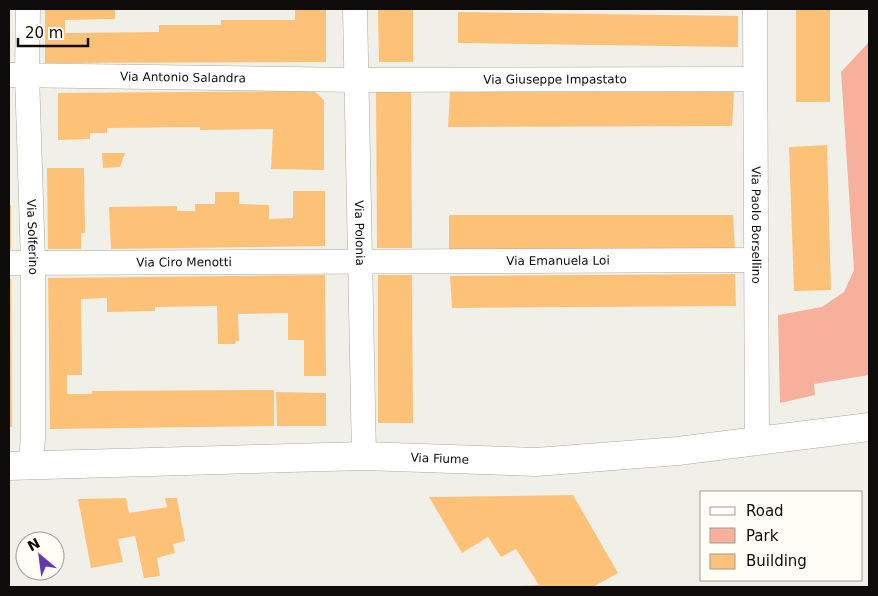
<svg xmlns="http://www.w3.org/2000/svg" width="878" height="596" font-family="'DejaVu Sans',sans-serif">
	<rect width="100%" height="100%" fill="#f0f0e9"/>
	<polygon fill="#f6b09b" points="869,42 869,375 814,384 815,395 780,403 778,315 822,307 844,292 854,270 841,72"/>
	<g fill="#fdc177">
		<polygon points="45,9 115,9 115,19 65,20 65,33 159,32 159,25 221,25 221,20 295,20 295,9 326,9 326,62 45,63"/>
		<polygon points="378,9 413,9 413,62 379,62"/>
		<rect x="796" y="9" width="34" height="93"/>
		<polygon points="458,12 738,16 738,47 458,43"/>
		<polygon points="314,91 324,100 324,170 271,169 273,129 200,130 200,127 107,128 107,133 90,133 90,139 58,140 58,93"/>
		<polygon points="376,92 411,92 412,248 377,248"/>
		<polygon points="450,92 734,92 732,126 448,127"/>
		<polygon points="827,145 831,290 794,291 789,147"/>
		<polygon points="102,153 125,153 120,167 103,168"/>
		<polygon points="47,168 84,168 85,233 81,233 81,249 48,249"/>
		<polygon points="293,191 325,191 325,246 111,249 109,207 177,206 177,211 195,211 195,204 215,204 215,192 239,192 239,204 269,205 269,219 293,218"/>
		<rect x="9" y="205" width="2" height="44"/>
		<polygon points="449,215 733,215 735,249 449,250"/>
		<polygon points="735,274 736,306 452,308 450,276"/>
		<polygon points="325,275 326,376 304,376 304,340 288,340 288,313 238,314 239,341 236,341 235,344 218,344 217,306 155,307 155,311 107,312 107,298 81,299 82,375 67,375 67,394 92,394 92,391 274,390 274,426 50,429 48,278"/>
		<polygon points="378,275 412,275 413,423 378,423"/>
		<polygon points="9,279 11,279 12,427 9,427"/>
		<polygon points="276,392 326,393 326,426 277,426"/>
		<polygon points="573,495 618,573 593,587 518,587 518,586 539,585 516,549 501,557 488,537 462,553 429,497"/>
		<polygon points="126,498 129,513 167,507 165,498 177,498 185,541 173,544 175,553 157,558 160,576 144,578 135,536 118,539 123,562 91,568 78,499"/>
	</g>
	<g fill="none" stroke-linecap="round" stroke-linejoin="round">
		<g stroke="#abaaa3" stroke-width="25">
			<g id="minor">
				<path id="s1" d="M28 9 27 75 33 262V439L30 465"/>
				<path id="s2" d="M355 9 364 456"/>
				<path id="s3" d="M755 9 757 441"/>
				<path id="s4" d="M9 75 356 80 755 79"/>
				<path id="s5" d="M9 263 756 260"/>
			</g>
		</g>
		<g stroke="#abaaa3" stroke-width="29">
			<g id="major">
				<path id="s6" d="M9 466 364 456 536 462 678 451 869 427"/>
			</g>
		</g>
		<use href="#minor" stroke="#fff" stroke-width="24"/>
		<use href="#major" stroke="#fff" stroke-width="28"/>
	</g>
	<g text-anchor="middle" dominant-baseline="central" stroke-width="4" stroke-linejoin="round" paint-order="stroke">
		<g font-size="12" fill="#0d0c0a" stroke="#fefef6">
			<text stroke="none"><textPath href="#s4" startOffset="174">Via Antonio Salandra</textPath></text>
			<text stroke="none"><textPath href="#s4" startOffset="546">Via Giuseppe Impastato</textPath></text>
			<text stroke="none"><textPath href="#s3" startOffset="216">Via Paolo Borsellino</textPath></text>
			<text stroke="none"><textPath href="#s2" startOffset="224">Via Polonia</textPath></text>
			<text stroke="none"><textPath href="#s1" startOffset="228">Via Solferino</textPath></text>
			<text stroke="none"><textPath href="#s5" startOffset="549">Via Emanuela Loi</textPath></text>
			<text stroke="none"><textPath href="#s5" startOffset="175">Via Ciro Menotti</textPath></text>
			<text stroke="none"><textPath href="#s6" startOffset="431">Via Fiume</textPath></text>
		</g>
	</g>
	<rect width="878" height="596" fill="none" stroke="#0d0c0a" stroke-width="20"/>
	<rect x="700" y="491" width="162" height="90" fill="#fefef6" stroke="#9e9d98"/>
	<rect x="710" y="507" width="25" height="8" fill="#ffffff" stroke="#9e9d98"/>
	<text x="746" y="516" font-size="15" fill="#0d0c0a">Road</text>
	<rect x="710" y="528" width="25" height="15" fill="#f6b09b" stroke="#9e9d98"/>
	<text x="746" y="541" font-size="15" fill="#0d0c0a">Park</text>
	<rect x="710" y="554" width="25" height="15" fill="#fdc177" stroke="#9e9d98"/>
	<text x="746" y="566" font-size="15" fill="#0d0c0a">Building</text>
	<g transform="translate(40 556) rotate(331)"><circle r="24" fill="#fefef6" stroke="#9e9d98"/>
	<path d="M0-4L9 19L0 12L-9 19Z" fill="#6737af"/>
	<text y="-8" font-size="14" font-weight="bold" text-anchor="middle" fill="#0d0c0a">N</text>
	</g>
	<path d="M18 38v8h70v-8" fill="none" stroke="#0d0c0a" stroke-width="2.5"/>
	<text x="25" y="38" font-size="15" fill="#0d0c0a" stroke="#fefef6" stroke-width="4" paint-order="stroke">20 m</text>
</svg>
